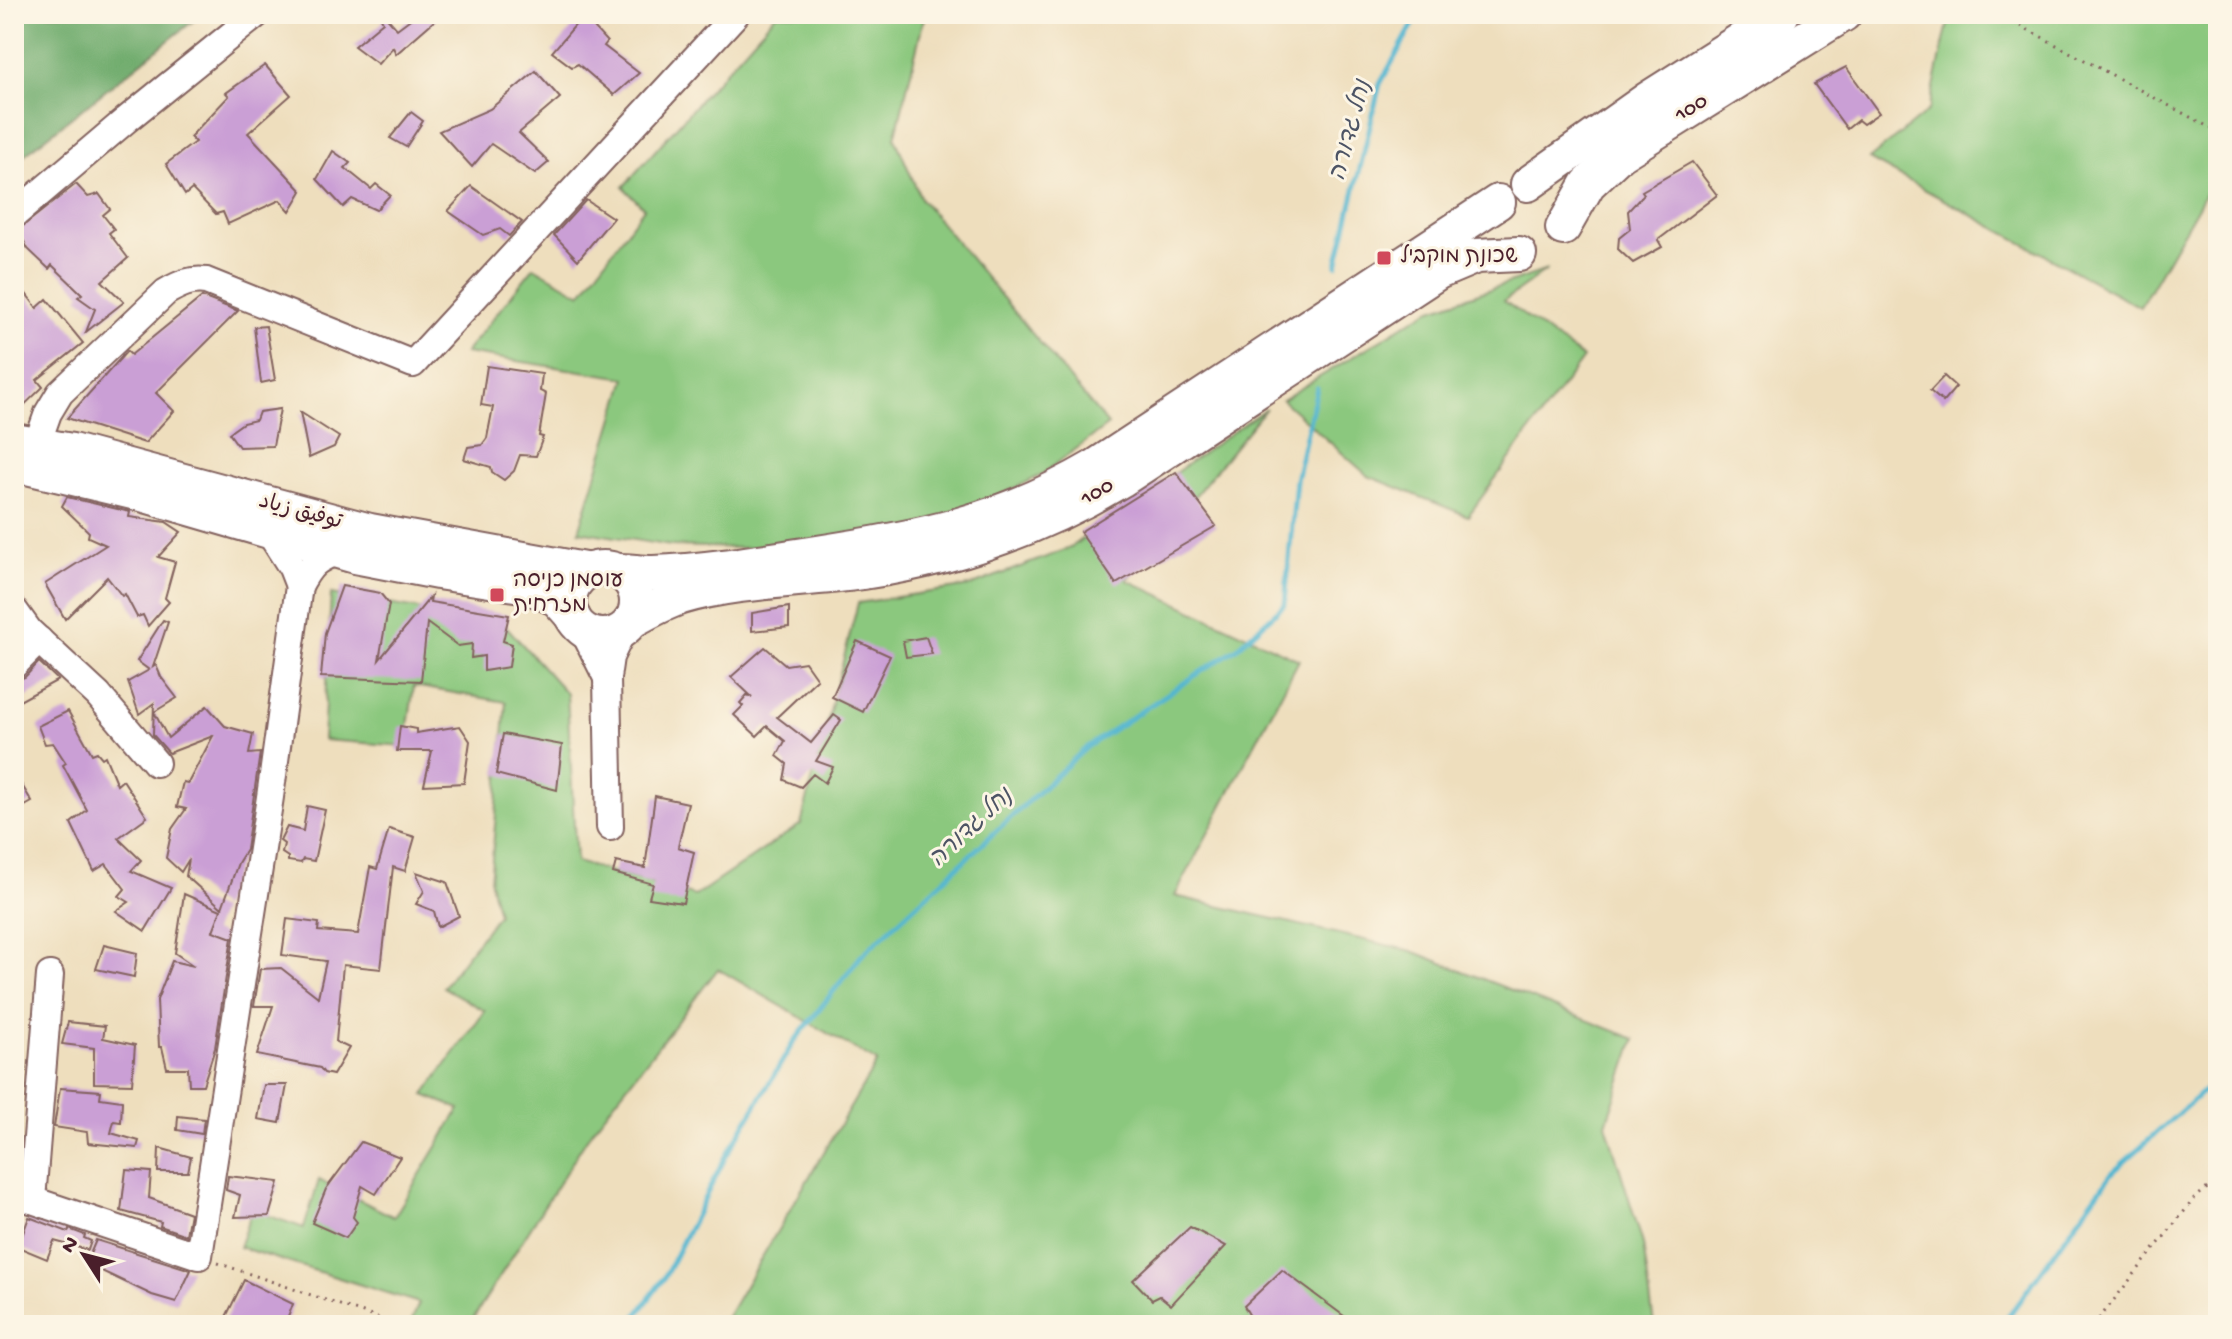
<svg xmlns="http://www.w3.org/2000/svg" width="2232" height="1339" font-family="'Gochi Hand','Playpen Sans Arabic','Playpen Sans Hebrew',sans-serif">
	<rect width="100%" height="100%" fill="#fcf5e5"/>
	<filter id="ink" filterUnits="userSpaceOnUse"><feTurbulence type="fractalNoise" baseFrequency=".0125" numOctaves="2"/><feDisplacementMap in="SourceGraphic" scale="16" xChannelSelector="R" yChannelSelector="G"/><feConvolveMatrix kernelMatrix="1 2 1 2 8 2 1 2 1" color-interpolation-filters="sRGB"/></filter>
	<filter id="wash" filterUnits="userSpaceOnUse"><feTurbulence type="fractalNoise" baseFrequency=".006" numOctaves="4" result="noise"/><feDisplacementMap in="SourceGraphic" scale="32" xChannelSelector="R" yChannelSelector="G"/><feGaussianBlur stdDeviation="1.8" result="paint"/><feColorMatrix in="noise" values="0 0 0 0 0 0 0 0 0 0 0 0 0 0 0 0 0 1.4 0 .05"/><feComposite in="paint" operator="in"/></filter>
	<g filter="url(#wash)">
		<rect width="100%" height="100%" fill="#eedebd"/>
		<g fill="#8bc87e" stroke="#6a7454" stroke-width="2">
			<polygon points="776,14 925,14 895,138 921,199 1108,425 1040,476 947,521 846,551 671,546 579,531 626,378 465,353 534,267 581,294 644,208 623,187"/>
			<polygon points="1950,14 2218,14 2218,172 2140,307 1869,159 1929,110"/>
			<polygon points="1547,270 1504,301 1583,358 1468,516 1368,476 1282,400 1429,310"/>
			<polygon points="1266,408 1127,580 1299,660 1175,896 1412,951 1635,1039 1606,1124 1643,1244 1654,1325 722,1325 877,1062 718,969 591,1132 469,1325 410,1325 419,1303 239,1247 252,1210 304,1228 319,1180 394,1217 460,1109 424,1095 485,1011 443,987 498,914 490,882 506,702 414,686 405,746 323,740 331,594 504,624 567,694 576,862 695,896 801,824 858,603 970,586 1070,548"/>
		</g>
		<polygon fill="#70ac6d" stroke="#5d664c" stroke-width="2" points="14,14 202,14 14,163"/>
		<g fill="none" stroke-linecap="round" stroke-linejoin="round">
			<g stroke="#52b6d0" stroke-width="5">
				<polyline points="1337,265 1380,84 1419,14"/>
				<polyline points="630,1325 664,1278 725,1158 793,1043 861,956 1087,747 1237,648 1285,604 1296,480 1317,388"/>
				<polyline points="2002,1325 2112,1173 2218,1078"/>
			</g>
		</g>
		<g id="blocks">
			<g fill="#ca9fd5">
				<polygon points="379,14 384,14 397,29 417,14 442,14 396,54 393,47 378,64 354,46 383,22"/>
				<polygon points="583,16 607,42 604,46 639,73 614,95 578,64 572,67 552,52"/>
				<polygon points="265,65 291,95 248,133 302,191 290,211 280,200 228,224 223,212 216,214 192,189 185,195 166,164 195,142 190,137 229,96 226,93"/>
				<polygon points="1846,67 1879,113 1863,124 1858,120 1847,129 1814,84"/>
				<polygon points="536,71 560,98 519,133 549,162 535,174 491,144 472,167 439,131 490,109"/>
				<polygon points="411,112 423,121 406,147 390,138"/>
				<polygon points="333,151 350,163 345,168 371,189 376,184 390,195 376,210 352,199 343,207 317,179"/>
				<polygon points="1692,162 1717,195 1658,240 1662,247 1633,263 1618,249 1619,238 1630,229 1628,211 1644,194 1642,191"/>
				<polygon points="76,184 88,197 99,194 110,209 103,215 114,229 109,233 128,258 102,281 124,302 86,332 95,309 78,297 82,294 52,265 49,269 28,249 18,230"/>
				<polygon points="471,186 522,222 509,236 500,229 483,235 448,211"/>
				<polygon points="586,200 613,218 578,260 554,235"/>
				<polygon points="14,278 37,308 47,299 83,343 37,380 43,387 14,415"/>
				<polygon points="202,297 238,311 156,393 174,411 145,443 67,418 127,351 131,355"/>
				<polygon points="266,326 275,380 261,383 254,327"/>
				<polygon points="487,366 542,374 540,391 546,394 539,436 543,437 536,456 520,455 514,471 504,480 492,472 491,467 464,459 468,447 482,445 487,438 493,407 481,405"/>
				<polygon points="1944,376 1956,387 1943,402 1930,391"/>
				<polygon points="280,409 273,446 239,447 229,433 243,423 256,420 259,412"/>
				<polygon points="300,412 339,437 334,447 309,458"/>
				<polygon points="1176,472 1216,526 1116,584 1080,532"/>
				<polygon points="67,497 130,512 129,517 166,522 181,532 158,557 175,562 165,598 169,602 148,626 143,615 137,617 125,594 122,596 107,577 65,619 45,584 106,545 88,537 89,532 62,506"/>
				<polygon points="342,586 380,593 389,604 379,660 431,596 430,602 509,615 503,641 512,644 509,667 484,671 484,656 471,658 472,644 458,646 427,623 421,681 321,677 325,633"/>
				<polygon points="789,607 789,627 752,631 752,613"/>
				<polygon points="163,620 168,622 153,667 156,665 161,677 177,698 154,712 168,738 207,706 225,726 253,734 249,754 260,753 246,850 238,863 222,908 186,876 189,859 181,872 166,858 172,829 186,809 177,807 183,782 188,783 213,736 169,753 153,735 154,703 139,714 128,682 149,670 137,661"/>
				<polygon points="926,637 932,654 906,657 903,641"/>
				<polygon points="857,641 890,656 863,712 832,697"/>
				<polygon points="765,647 786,665 805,662 817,679 777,717 811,743 834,715 841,720 816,761 833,767 825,783 813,774 801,787 784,780 787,764 777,756 785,741 767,726 757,736 734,715 743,706 740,703 747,695 752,697 731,677"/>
				<polygon points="39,662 58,680 14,704 14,681 25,677"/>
				<polygon points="68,711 92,754 97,752 102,758 105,756 117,785 123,780 147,817 118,838 141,860 131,871 171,888 145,931 116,911 129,902 119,896 125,889 106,864 94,871 71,823 87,810 63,765 66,763 53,743 45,744 38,726"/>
				<polygon points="400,726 416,729 416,733 460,726 470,741 464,783 424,785 432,751 397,751"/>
				<polygon points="503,734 562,745 557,790 496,774"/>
				<polygon points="14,772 32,802 14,812"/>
				<polygon points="655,796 688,803 678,847 694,852 683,903 649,898 653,884 613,873 616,862 645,868"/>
				<polygon points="307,806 325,810 314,861 303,859 301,863 288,861 288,857 282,853 284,844 280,841 287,827 303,831"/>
				<polygon points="389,829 415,837 405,871 393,867 381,969 343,965 336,1042 349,1048 333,1075 324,1073 320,1068 257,1055 273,1006 254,1006 260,969 281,968 318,997 326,961 282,955 287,919 319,923 318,931 358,934 370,867 377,869"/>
				<polygon points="416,872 447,882 459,916 438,927 434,911 416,904 424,891"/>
				<polygon points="184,894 221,910 213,931 232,938 215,1048 203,1085 189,1085 188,1068 167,1068 162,1047 159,1047 157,1000 172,961 194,966 175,953"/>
				<polygon points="104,945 137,953 134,977 96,969"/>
				<polygon points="68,1022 105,1026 103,1038 135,1045 132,1084 94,1083 94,1048 62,1044"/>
				<polygon points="264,1085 287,1085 280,1123 258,1119"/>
				<polygon points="60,1088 101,1091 100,1098 122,1101 121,1122 114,1121 111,1133 139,1141 137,1148 88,1143 87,1132 54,1127"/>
				<polygon points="178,1116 204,1119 202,1134 177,1130"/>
				<polygon points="361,1142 400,1157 376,1194 362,1186 353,1217 357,1222 346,1238 312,1223 326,1189"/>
				<polygon points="159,1148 191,1157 188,1172 158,1172"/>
				<polygon points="126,1170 151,1172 149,1198 190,1213 186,1235 160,1226 161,1222 121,1211"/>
				<polygon points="228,1176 279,1182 269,1216 235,1217 240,1195 226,1190"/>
				<polygon points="29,1217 68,1232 69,1229 85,1235 84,1238 91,1241 88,1250 54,1241 47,1259 18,1247"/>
				<polygon points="1190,1227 1226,1246 1171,1305 1160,1296 1152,1300 1133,1280"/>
				<polygon points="96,1240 191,1270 176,1302 152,1295 91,1266 92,1262 87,1261"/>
				<polygon points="1282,1270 1356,1325 1255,1325 1244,1306"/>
				<polygon points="244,1280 293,1304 285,1325 222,1325"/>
			</g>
		</g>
	</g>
	<g filter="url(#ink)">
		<use href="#blocks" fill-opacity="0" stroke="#83625e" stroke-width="2"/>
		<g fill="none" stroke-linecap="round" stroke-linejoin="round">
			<g stroke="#83625e" stroke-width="30">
				<g id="minor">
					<polyline points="14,215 126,120 257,14"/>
					<path d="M37 444 48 413 60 393 166 292C180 284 190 279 206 281L413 364 736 14"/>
					<polyline points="269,532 292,568 299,586"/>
					<polyline points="14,610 29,631 98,695 156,763"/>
					<polyline points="583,630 607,678"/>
					<polyline points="14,665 39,640"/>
					<polyline points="610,827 607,678 610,657 623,630"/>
					<path d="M14 1194 199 1256 270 797 299 586C310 565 316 559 339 551"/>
					<polyline points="32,1200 50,975"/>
				</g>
			</g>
			<g stroke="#83625e" stroke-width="38">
				<g id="major">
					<polyline points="1528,184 1648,99 1782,14"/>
					<polyline points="1563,228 1588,184 1619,155 1844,14"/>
					<polyline points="14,441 72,451 370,531 590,571"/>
					<polyline points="14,464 145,495 355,556 438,572 528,586 557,599 573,617"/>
					<circle cx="603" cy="602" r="34"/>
					<path d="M617 571C629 571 641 573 653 573 706 571 759 562 811 554 918 538 1000 523 1095 467L1498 202"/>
					<path d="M631 621C647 612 663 603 681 597 739 580 803 581 863 572 956 558 1041 528 1121 480L1438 272 1476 256 1519 254"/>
				</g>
			</g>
			<g stroke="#83625e" stroke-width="3" stroke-dasharray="2 6" stroke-linecap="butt">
				<polyline points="1999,14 2218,132"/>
				<polyline points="218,1263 398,1325"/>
				<polyline points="2094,1325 2194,1199 2218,1179"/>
			</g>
			<use href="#minor" stroke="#fff" stroke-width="26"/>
			<use href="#major" stroke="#fff" stroke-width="34"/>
		</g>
	</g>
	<g fill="#d1495b" stroke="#fcf5e5" stroke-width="3">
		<rect x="1376" y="250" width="16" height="16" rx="4"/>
		<rect x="489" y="587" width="16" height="16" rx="4"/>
	</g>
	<g text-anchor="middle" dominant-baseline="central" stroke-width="6" stroke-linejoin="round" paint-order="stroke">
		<g font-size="22" fill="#4a1f2b" stroke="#fcf5e5">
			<text transform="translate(1692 109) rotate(-32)">100</text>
			<text transform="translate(1098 493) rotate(-30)">100</text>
			<text transform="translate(300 513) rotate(15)">توفيق زياد</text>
		</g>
		<g font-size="22" fill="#4a1f2b" stroke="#fcf5e5" text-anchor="start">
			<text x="1400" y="258">שכונת מוקביל</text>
			<text x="513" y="582">עוסמן כניסה<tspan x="513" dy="25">מזרחית</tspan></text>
		</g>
		<g font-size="24" font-style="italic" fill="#4d5465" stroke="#fcf5e5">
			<text transform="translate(1352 131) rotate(-75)">נחל גדורה</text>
			<text transform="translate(972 829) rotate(-43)">נחל גדורה</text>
		</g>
	</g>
	<rect width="2232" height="1339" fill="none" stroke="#fcf5e5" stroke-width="48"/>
	<g transform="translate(84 1255) rotate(306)" stroke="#fcf5e5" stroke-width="6" paint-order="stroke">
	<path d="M0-6L14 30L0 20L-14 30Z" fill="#4a1f2b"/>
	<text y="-12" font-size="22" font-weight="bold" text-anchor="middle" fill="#4a1f2b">N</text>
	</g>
</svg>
